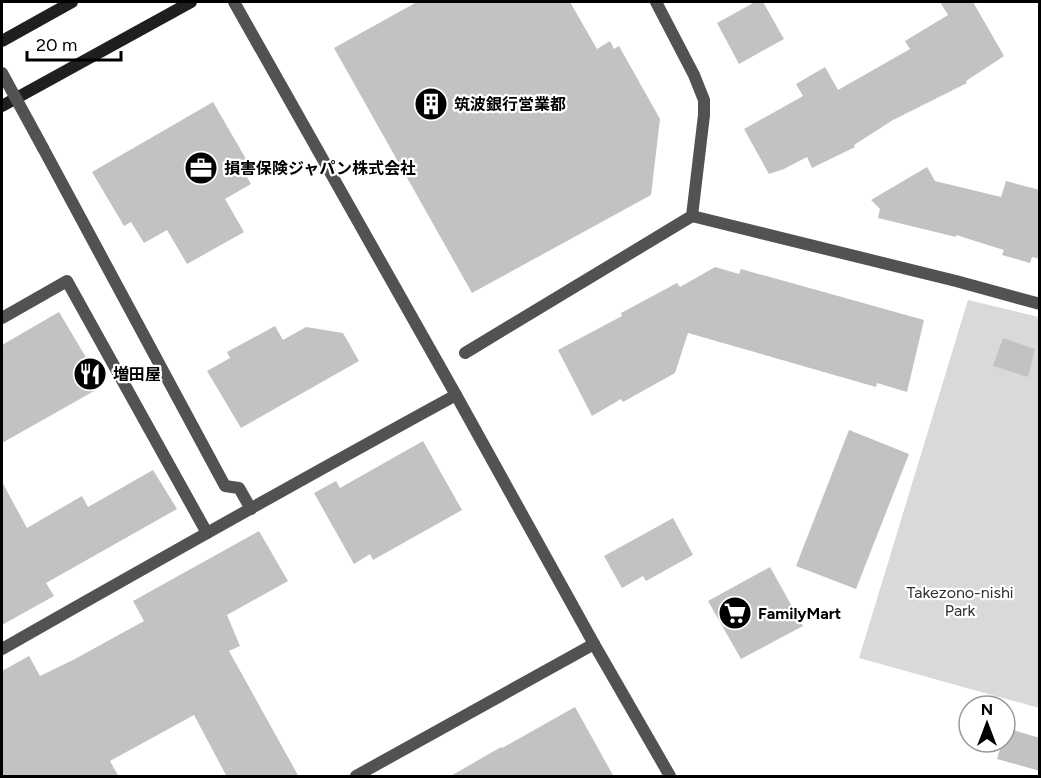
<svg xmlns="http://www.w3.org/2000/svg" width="1041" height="778" font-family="Figtree,'Noto Sans JP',sans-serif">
	<rect width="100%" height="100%" fill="#fff"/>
	<polygon fill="#d9d9d9" points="968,300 1039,317 1039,708 859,658"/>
	<g fill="#c2c2c2">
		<polygon points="417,2 570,2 597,49 610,41 614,49 619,46 660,119 651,195 472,293 334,48"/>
		<polygon points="755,2 763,2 784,39 739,64 717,23"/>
		<polygon points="940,2 973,2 1004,56 966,81 967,83 893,120 854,145 855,147 812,168 807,157 784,169 769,174 744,129 803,96 796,84 825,67 838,90 910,49 905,41 948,15"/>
		<polygon points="213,102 246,159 239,163 251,184 225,199 244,232 187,264 167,230 144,243 131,222 124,226 92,172"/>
		<polygon points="927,167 935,181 1001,197 1006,181 1040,190 1040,259 1032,257 1030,263 1002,255 1004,250 956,235 956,237 878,218 880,209 871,200"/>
		<polygon points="715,267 739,274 741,269 924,320 907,392 877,383 876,387 688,333 675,373 623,402 621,399 592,416 558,350 622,316 621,313 677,283 680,287"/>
		<polygon points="59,312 103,386 2,443 2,345"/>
		<polygon points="275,326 283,340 306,327 343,333 359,361 241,428 207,371 230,358 227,352"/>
		<polygon points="1003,338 1035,349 1028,377 993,366"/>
		<polygon points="849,430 909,454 856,589 796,566"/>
		<polygon points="423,441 462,510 373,560 370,554 354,564 314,493 336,481 340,488"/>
		<polygon points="153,470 177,509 46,583 54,596 2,625 2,482 27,528 82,496 88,507"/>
		<polygon points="673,518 693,555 646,581 643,576 622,588 604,556"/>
		<polygon points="259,531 288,581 227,615 240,646 229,651 299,777 227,777 194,715 110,761 119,777 2,777 2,671 29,656 40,676 73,660 144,621 133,601"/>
		<polygon points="770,567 803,626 741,659 708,601"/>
		<polygon points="575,707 614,777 449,777 501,747 502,748"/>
		<polygon points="1006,728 1040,738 1040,771 997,759 1002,742 1005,742"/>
	</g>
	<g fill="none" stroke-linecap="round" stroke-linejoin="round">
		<g stroke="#525252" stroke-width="12">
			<polyline points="43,148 225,486 239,488 251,509"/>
			<polyline points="692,216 956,281 1040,304"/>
			<polyline points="465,353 692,216 704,115 704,100 694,75 656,2"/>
		</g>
		<g stroke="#525252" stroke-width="12">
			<polyline points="2,318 67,281 207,533"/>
			<path d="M2 649C153 563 304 478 456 395"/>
			<polyline points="356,776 594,644"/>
		</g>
		<polyline stroke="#525252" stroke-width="12" points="234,2 456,395 594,644 670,776"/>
		<g stroke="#1f1f1f" stroke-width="12">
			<polyline points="2,41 72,2"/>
			<polyline points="2,106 191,2"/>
		</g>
		<polyline stroke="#525252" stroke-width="12" points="2,73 43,148"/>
	</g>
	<defs>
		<g id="building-disc" transform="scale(1.725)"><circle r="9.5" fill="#000" stroke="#fff"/><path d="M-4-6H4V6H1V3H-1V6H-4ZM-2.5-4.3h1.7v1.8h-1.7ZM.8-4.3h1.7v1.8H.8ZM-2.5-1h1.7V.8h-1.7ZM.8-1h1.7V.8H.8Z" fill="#fff"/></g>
		<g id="office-disc" transform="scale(1.725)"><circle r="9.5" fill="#000" stroke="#fff"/><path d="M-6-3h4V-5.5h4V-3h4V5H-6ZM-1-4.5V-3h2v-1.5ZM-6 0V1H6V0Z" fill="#fff"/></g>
		<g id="restaurant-disc" transform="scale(1.725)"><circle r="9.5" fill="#000" stroke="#fff"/><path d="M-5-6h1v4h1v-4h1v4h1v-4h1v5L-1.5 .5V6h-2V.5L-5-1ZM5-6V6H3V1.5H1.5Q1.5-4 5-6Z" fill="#fff"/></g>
		<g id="supermarket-disc" transform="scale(1.725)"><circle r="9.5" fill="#000" stroke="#fff"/><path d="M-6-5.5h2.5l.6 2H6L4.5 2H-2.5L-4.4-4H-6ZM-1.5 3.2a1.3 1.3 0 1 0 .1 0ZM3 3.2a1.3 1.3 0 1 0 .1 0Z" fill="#fff"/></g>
	</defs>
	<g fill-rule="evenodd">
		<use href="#building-disc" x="431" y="104"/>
		<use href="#office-disc" x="201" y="168"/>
		<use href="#restaurant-disc" x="90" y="374"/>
		<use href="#supermarket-disc" x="735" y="613"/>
	</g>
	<g text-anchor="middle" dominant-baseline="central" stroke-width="4.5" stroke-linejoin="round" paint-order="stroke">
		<g font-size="16" font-weight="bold" fill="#000" stroke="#fff" text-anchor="start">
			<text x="454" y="104">筑波銀行営業都</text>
			<text x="224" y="168">損害保険ジャパン株式会社</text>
			<text x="113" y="374">増田屋</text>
			<text x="758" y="613">FamilyMart</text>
		</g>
		<g font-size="16" fill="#303030" stroke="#fff">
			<text x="960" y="592">Takezono-nishi<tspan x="960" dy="18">Park</tspan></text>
		</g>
	</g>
	<rect width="1041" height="778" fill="none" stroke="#000000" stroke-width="6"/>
	<g transform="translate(987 724)"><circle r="28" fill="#ffffff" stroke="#999999" stroke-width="1.5"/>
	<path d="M0-4.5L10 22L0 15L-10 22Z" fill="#000000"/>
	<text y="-9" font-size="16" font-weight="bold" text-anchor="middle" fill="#000000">N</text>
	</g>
	<path d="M27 51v9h94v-9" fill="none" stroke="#000000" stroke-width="3"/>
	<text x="36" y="51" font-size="18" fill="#000000" stroke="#ffffff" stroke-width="4.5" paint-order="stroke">20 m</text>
</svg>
